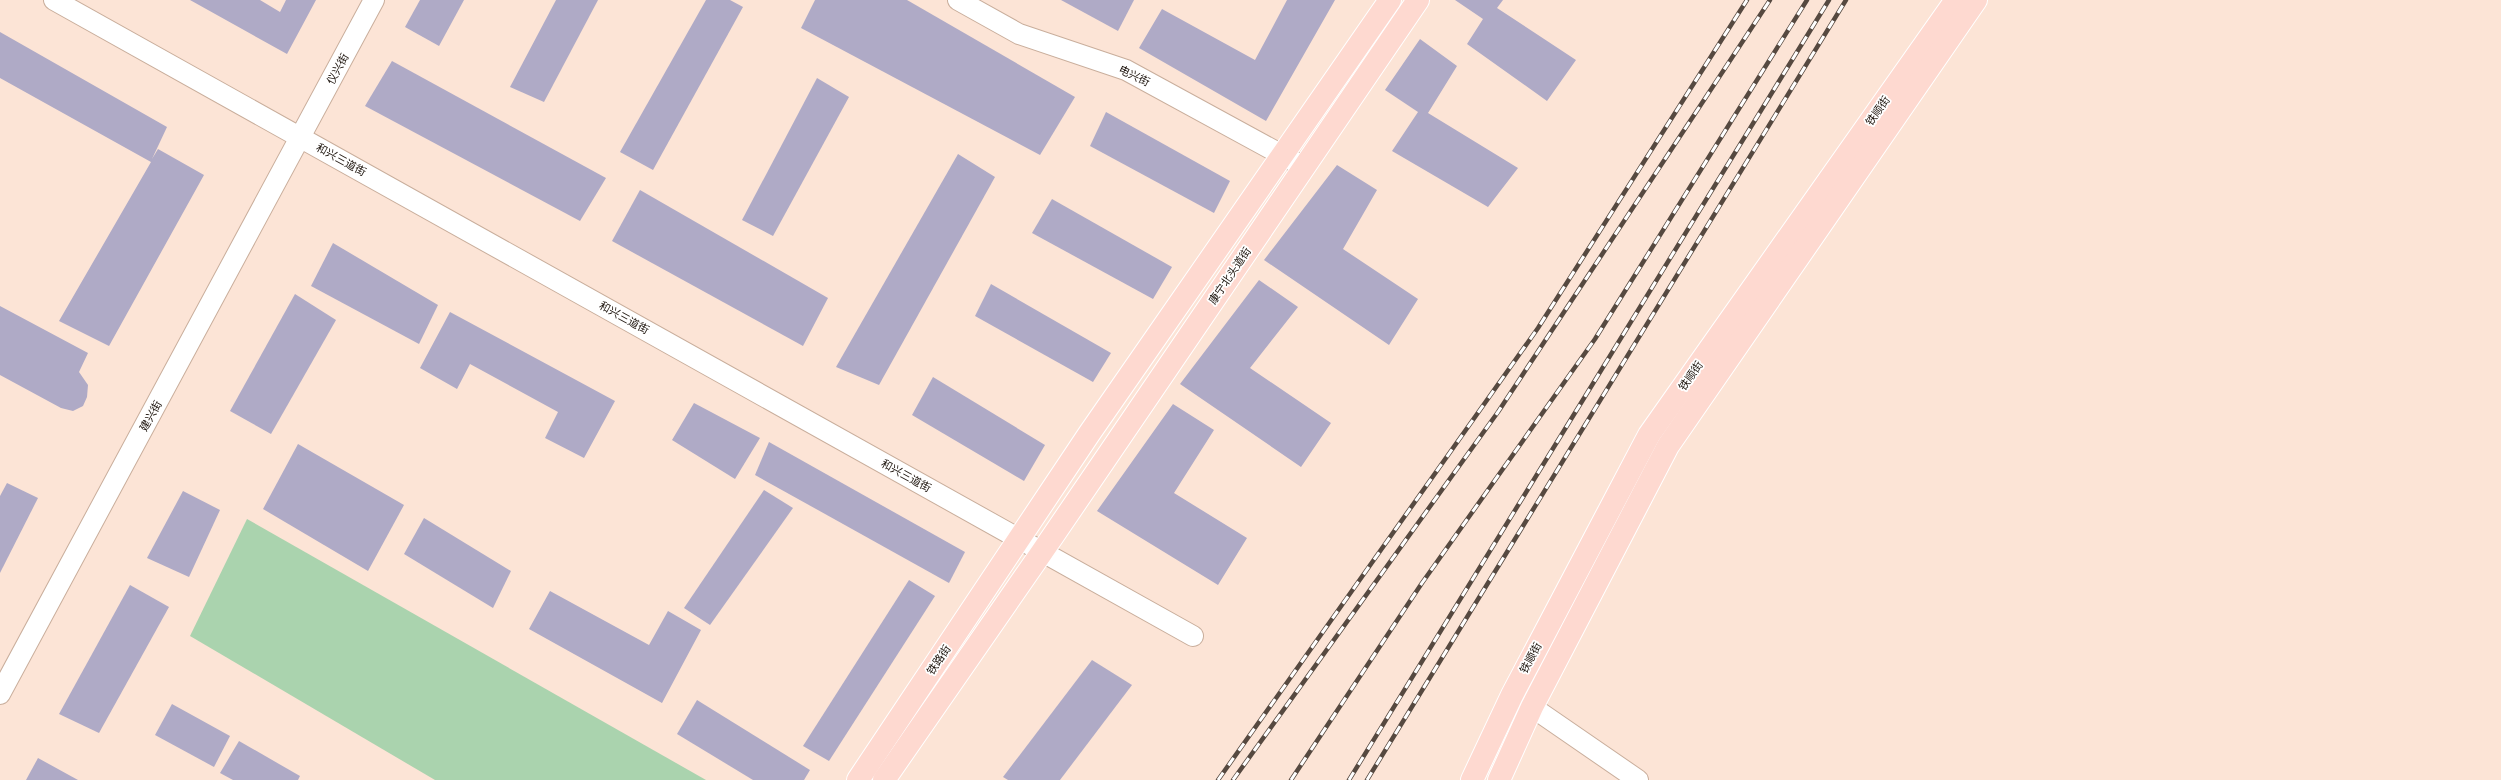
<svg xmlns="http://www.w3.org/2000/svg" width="2501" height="780" font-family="Roboto,'Noto Sans SC',sans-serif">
	<rect width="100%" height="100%" fill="#fce4d6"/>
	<polygon fill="#aad3ae" points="247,519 706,780 435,780 190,636"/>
	<g fill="#afaac6">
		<polygon points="190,0 260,0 280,12 286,0 316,0 287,54"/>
		<polygon points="420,0 464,0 439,46 405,27"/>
		<polygon points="556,0 598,0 544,102 510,87"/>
		<polygon points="706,0 730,0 743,7 653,170 620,152"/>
		<polygon points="815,0 907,0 1075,97 1040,155 801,28"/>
		<polygon points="1061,0 1134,0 1118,31"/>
		<polygon points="1287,0 1335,0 1266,121 1139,48 1162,9 1255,60"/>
		<polygon points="1455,0 1503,0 1497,8 1576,60 1547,101 1467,44 1483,19"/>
		<polygon points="0,32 167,127 152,159 158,149 204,175 109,346 59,321 151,162 0,78"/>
		<polygon points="1420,39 1457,66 1428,113 1518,168 1488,207 1392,151 1418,112 1385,90"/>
		<polygon points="392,61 606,178 580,221 365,106"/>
		<polygon points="817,78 849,97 773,236 742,220"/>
		<polygon points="1106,112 1230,181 1214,213 1090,146"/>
		<polygon points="958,154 995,177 879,385 836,367"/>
		<polygon points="1337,165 1377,190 1343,249 1418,299 1389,345 1264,260"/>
		<polygon points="640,190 828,298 803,346 612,241"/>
		<polygon points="1052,199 1172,267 1153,299 1032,233"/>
		<polygon points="333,243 438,305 419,344 311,286"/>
		<polygon points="1259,280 1298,307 1250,368 1331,423 1301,467 1180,384"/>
		<polygon points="991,284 1111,353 1093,382 975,316"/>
		<polygon points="295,294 336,320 271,434 230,411"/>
		<polygon points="0,306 88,353 79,372 88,385 87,397 83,406 73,411 61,408 0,375"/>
		<polygon points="450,312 615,401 584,458 545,438 558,412 470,364 457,389 420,368"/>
		<polygon points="933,377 1045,445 1024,481 912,415"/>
		<polygon points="694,403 760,438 735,479 672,440"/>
		<polygon points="1173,404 1214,430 1174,493 1247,538 1218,585 1097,511"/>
		<polygon points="769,442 965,552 949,583 755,475"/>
		<polygon points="298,444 404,505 368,571 263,509"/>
		<polygon points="7,483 38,498 0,573 0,496"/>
		<polygon points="764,490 793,508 710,625 684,608"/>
		<polygon points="183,491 220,510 189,577 147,558"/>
		<polygon points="424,518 511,571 493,608 404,554"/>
		<polygon points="909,580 935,596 829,761 803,746"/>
		<polygon points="130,585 169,607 99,733 59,714"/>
		<polygon points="550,591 649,645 668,611 701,630 662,703 529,629"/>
		<polygon points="1092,660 1132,685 1060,780 1008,780 1003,777"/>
		<polygon points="697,700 810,770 804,780 753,780 677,734"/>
		<polygon points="172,704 230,736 214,767 155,735"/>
		<polygon points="239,741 300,776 298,780 233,780 220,773"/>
		<polygon points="38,758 78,780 26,780"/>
	</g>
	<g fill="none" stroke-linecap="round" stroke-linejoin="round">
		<g stroke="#c9ae9c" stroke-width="22">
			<g id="minor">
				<polyline points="54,0 1193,636"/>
				<polyline points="958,0 1019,34 1126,70 1304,167"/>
				<polyline points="0,694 374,0"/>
				<polyline points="1532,707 1638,780"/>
			</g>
		</g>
		<g stroke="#fff" stroke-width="24">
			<g id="major">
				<polyline points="858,780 1089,434 1390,0"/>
				<polyline points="884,780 1042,552 1418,0"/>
				<polyline points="1472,780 1512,695 1649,435 1956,0"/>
				<polyline points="1499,780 1532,707 1668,446 1976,0"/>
			</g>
		</g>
		<use href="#minor" stroke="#fff" stroke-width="20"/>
		<use href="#major" stroke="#fed9d0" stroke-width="22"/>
		<g stroke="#564940" stroke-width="4.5">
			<g id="rail">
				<polyline points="1218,780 1538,328 1747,0"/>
				<polyline points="1233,780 1498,412 1770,0"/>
				<polyline points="1291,780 1422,583 1595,339 1807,0"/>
				<polyline points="1349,780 1829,0"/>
				<polyline points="1367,780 1846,0"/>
			</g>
		</g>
		<use href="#rail" stroke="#fff" stroke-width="3" stroke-dasharray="9" stroke-linecap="butt"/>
	</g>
	<g text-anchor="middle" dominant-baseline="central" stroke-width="3.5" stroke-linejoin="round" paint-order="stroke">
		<g font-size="11" fill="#1d140d" stroke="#fff">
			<text transform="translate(338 69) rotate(-62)">仪兴街</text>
			<text transform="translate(1134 76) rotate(26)">电兴街</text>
			<text transform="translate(1878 111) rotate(-55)">铁顺街</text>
			<text transform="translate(341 160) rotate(29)">和兴三道街</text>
			<text transform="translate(1230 276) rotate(-56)">康宁北头道街</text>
			<text transform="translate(624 318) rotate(29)">和兴三道街</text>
			<text transform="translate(1691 376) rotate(-55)">铁顺街</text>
			<text transform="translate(151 416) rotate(-61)">建兴街</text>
			<text transform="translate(906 476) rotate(29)">和兴三道街</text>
			<text transform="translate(1531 658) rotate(-62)">铁顺街</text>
			<text transform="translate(939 660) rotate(-56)">铁路街</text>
		</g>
	</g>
</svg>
